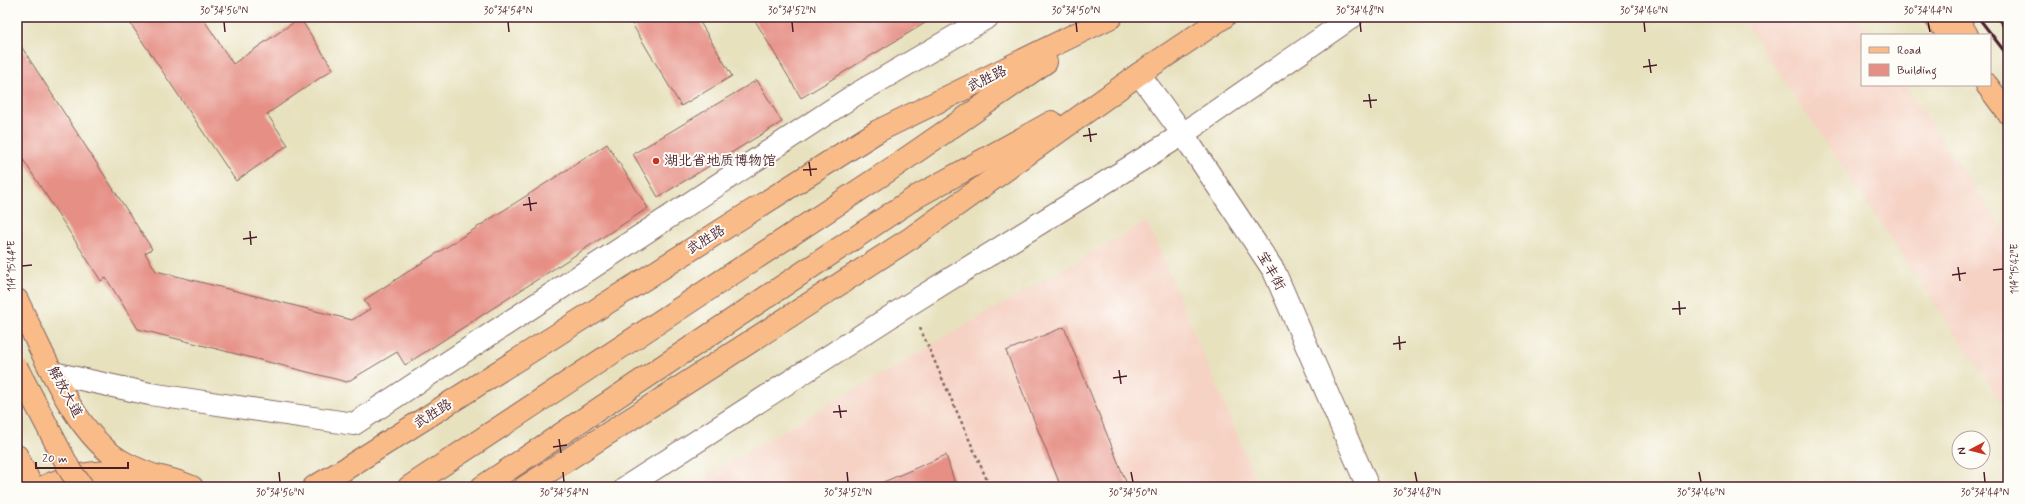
<svg xmlns="http://www.w3.org/2000/svg" width="2025" height="504" font-family="Mynerve,'LXGW WenKai TC',sans-serif">
	<rect width="100%" height="100%" fill="#fdfcf7"/>
	<filter id="ink" filterUnits="userSpaceOnUse"><feTurbulence type="fractalNoise" baseFrequency=".025" numOctaves="2"/><feDisplacementMap in="SourceGraphic" scale="8" xChannelSelector="R" yChannelSelector="G"/><feConvolveMatrix kernelMatrix="1 2 1 2 8 2 1 2 1" color-interpolation-filters="sRGB"/></filter>
	<filter id="wash" filterUnits="userSpaceOnUse"><feTurbulence type="fractalNoise" baseFrequency=".012" numOctaves="4" result="noise"/><feDisplacementMap in="SourceGraphic" scale="16" xChannelSelector="R" yChannelSelector="G"/><feGaussianBlur stdDeviation="0.9" result="paint"/><feColorMatrix in="noise" values="0 0 0 0 0 0 0 0 0 0 0 0 0 0 0 0 0 1.4 0 .05"/><feComposite in="paint" operator="in"/></filter>
	<g filter="url(#wash)">
		<rect width="100%" height="100%" fill="#e7e1be"/>
		<g fill="#f6d2c4">
			<polygon points="1741,17 1857,17 1869,35 1862,35 1862,85 1904,85 2008,236 2008,412"/>
			<polygon points="1147,221 1259,487 686,487"/>
		</g>
		<g id="blocks">
			<g fill="#e68f85">
				<polygon points="126,17 202,17 233,64 300,18 333,69 267,114 288,145 236,181"/>
				<polygon points="628,17 697,17 732,76 681,106"/>
				<polygon points="753,17 935,17 801,98"/>
				<polygon points="17,40 152,249 145,253 156,271 352,320 370,309 364,300 607,144 648,208 405,365 397,352 347,382 138,329 106,278 101,281 17,150"/>
				<polygon points="757,80 782,122 658,197 633,154"/>
				<polygon points="1064,327 1128,487 1061,487 1006,351"/>
				<polygon points="946,455 956,487 872,487"/>
			</g>
		</g>
	</g>
	<g filter="url(#ink)">
		<use href="#blocks" fill-opacity="0" stroke="#81635e" stroke-width="1"/>
		<g fill="none" stroke-linecap="round" stroke-linejoin="round">
			<g stroke="#81635e" stroke-width="24">
				<g id="minor">
					<polyline points="1139,74 1183,134 1274,271 1368,487"/>
					<polyline points="53,373 150,394 354,424 853,96 988,17"/>
					<polyline points="626,487 910,304 1183,134 1352,17"/>
				</g>
			</g>
			<g stroke="#81635e" stroke-width="24">
				<g id="major">
					<polyline points="1935,17 1949,35"/>
					<polyline points="1956,17 1967,35"/>
					<polyline points="1987,85 2008,113"/>
					<path d="M17 300C42 350 74 436 125 463 134 468 145 472 155 476"/>
					<polyline points="17,456 32,487"/>
					<path d="M43 487C88 466 147 468 192 487"/>
					<polyline points="314,487 342,471 878,131 1111,17"/>
					<polyline points="409,487 891,169 1046,62"/>
					<polyline points="482,487 916,197 1052,122"/>
					<polyline points="525,487 911,238 1139,74 1224,17"/>
				</g>
			</g>
			<polyline stroke="#81635e" stroke-width="2.5" stroke-dasharray="3 3" stroke-linecap="butt" points="920,328 990,487"/>
			<use href="#minor" stroke="#fff" stroke-width="22"/>
			<use href="#major" stroke="#f9bc89" stroke-width="22"/>
			<g stroke="#4a1f2b" stroke-width="3">
				<polyline points="1978,17 2008,56"/>
				<polyline points="1997,17 2008,32"/>
			</g>
			<g stroke="#81635e" stroke-width="24" stroke-linecap="butt">
				<polyline id="major-bridge" points="17,368 71,472 83,487"/>
			</g>
			<use href="#major-bridge" stroke="#f9bc89" stroke-width="22"/>
		</g>
	</g>
	<path fill="none" stroke="#4a1f2b" stroke-width="1.5" d="M224 22 225 32M508 22 509 32M792 22 793 32M1076 22 1077 32M1360 22 1361 32M1644 22 1645 32M1928 22 1930 32M1649 59 1651 73M1643 67 1657 65M1369 94 1371 108M1363 101 1377 100M1089 128 1091 142M1083 136 1097 134M809 162 811 176M803 170 817 169M529 197 531 211M523 205 537 203M250 231 251 245M243 239 257 237M22 266 32 265M1958 267 1960 281M1993 270 2003 269M1952 275 1966 273M1679 301 1680 315M1672 309 1686 308M1399 336 1400 350M1393 344 1406 342M1119 370 1121 384M1113 378 1127 376M839 405 841 418M833 412 847 411M559 439 561 453M553 447 567 445M279 472 280 482M563 472 564 482M847 472 848 482M1131 472 1133 482M1415 472 1417 482M1699 472 1701 482M1984 472 1985 482"/>
	<circle fill="#c8321e" stroke="#fdfcf7" stroke-width="1.5" cx="656" cy="161" r="4"/>
	<g text-anchor="middle" dominant-baseline="central" stroke-width="4" stroke-linejoin="round" paint-order="stroke">
		<g font-size="14" fill="#4a1f2b" stroke="#fdfcf7">
			<text transform="translate(987 79) rotate(-26)">武胜路</text>
			<text transform="translate(706 240) rotate(-32)">武胜路</text>
			<text transform="translate(1271 271) rotate(61)">宝丰街</text>
			<text transform="translate(65 392) rotate(61)">解放大道</text>
			<text transform="translate(433 414) rotate(-32)">武胜路</text>
		</g>
		<g font-size="14" fill="#4a1f2b" stroke="#fdfcf7" text-anchor="start">
			<text x="664" y="161">湖北省地质博物馆</text>
		</g>
	</g>
	<rect width="2025" height="504" fill="none" stroke="#fdfcf7" stroke-width="44"/>
	<rect x="1861" y="34" width="130" height="52" fill="#fdfcf7" stroke="#b5a4a5"/>
	<rect x="1869" y="47" width="20" height="6" fill="#f9bc89" stroke="#b5a4a5"/>
	<text x="1897" y="54" font-size="12" fill="#4a1f2b">Road</text>
	<rect x="1869" y="64" width="20" height="12" fill="#e68f85" stroke="#b5a4a5"/>
	<text x="1897" y="74" font-size="12" fill="#4a1f2b">Building</text>
	<g transform="translate(1971 450) rotate(263)"><circle r="19" fill="#fdfcf7" stroke="#b5a4a5"/>
	<path d="M0-3L7 15L0 10L-7 15Z" fill="#c8321e"/>
	<text y="-6" font-size="11" font-weight="bold" text-anchor="middle" fill="#4a1f2b">N</text>
	</g>
	<path d="M36 462v6h92v-6" fill="none" stroke="#4a1f2b" stroke-width="2"/>
	<text x="42" y="462" font-size="12" fill="#4a1f2b" stroke="#fdfcf7" stroke-width="3" paint-order="stroke">20 m</text>
	<rect x="22" y="22" width="1981" height="460" fill="none" stroke="#4a1f2b" stroke-width="1.5"/>
	<g font-size="10" text-anchor="middle" fill="#4a1f2b">
		<text x="224" y="14">30°34'56"N</text>
		<text x="508" y="14">30°34'54"N</text>
		<text x="792" y="14">30°34'52"N</text>
		<text x="1076" y="14">30°34'50"N</text>
		<text x="1360" y="14">30°34'48"N</text>
		<text x="1644" y="14">30°34'46"N</text>
		<text x="1928" y="14">30°34'44"N</text>
		<text transform="translate(11 266) rotate(-90)" y="4">114°15'44"E</text>
		<text transform="translate(2014 269) rotate(-90)" y="4">114°15'42"E</text>
		<text x="280" y="496">30°34'56"N</text>
		<text x="564" y="496">30°34'54"N</text>
		<text x="848" y="496">30°34'52"N</text>
		<text x="1133" y="496">30°34'50"N</text>
		<text x="1417" y="496">30°34'48"N</text>
		<text x="1701" y="496">30°34'46"N</text>
		<text x="1985" y="496">30°34'44"N</text>
	</g>
</svg>
